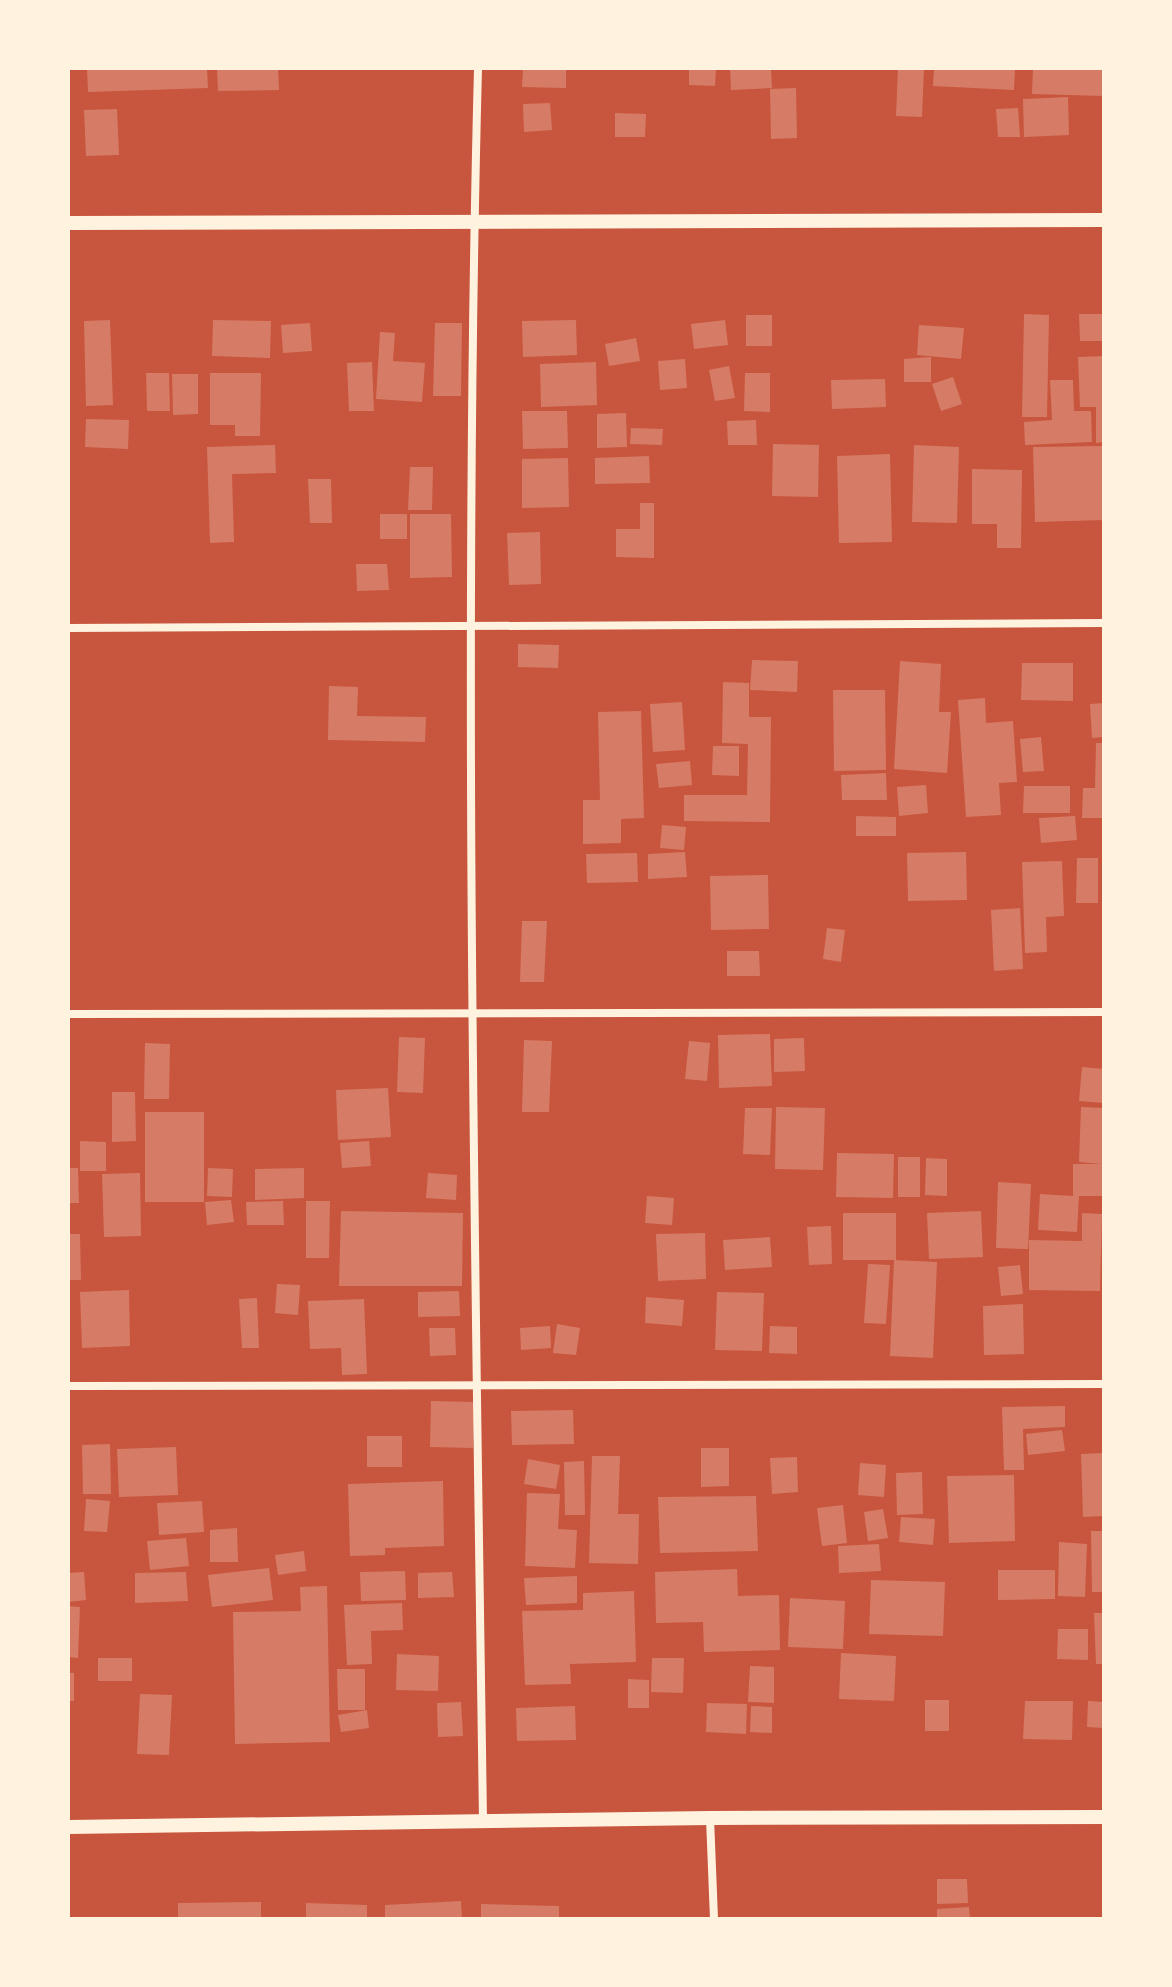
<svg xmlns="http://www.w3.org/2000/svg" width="1172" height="1987" font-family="'Asap Condensed',sans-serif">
	<rect width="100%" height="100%" fill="#c8553d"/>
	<g fill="#d67c66">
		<polygon points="87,68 207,68 208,88 88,92"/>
		<polygon points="217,68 278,68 279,90 218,91"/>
		<polygon points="523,68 566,68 566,88 522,87"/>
		<polygon points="689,68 716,68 715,86 689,85"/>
		<polygon points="730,68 771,68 772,88 731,90"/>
		<polygon points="898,68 924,68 922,117 896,116"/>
		<polygon points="934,68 1015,68 1014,90 933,86"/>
		<polygon points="1033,68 1104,68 1104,96 1032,94"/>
		<polygon points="796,88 797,138 771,139 770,89"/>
		<polygon points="1068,97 1069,135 1024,137 1023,99"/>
		<polygon points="550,103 552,130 524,132 523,104"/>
		<polygon points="1018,108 1020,137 998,137 996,109"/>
		<polygon points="117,109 119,155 86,156 84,110"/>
		<polygon points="615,113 646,114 645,137 615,137"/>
		<polygon points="1024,314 1049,315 1047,417 1022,417"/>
		<polygon points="1079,314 1104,314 1104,341 1080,341"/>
		<rect x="746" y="315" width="26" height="31"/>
		<polygon points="110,320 113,405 86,406 84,321"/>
		<polygon points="213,320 271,321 270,358 212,356"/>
		<polygon points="576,320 577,355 523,357 522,321"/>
		<polygon points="725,320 728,345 694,349 691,324"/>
		<polygon points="310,323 312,351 283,353 281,325"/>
		<polygon points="435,323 462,323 461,396 433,396"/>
		<polygon points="919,325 964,328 961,359 917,355"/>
		<polygon points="380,332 395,333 393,361 425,363 422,402 376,399"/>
		<polygon points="636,338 640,361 609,366 605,344"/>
		<polygon points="1104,356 1104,442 1096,443 1096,407 1080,407 1078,357"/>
		<polygon points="931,357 931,382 904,382 904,359"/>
		<polygon points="685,359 687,388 660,390 658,361"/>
		<polygon points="372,362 374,411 349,411 347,363"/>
		<polygon points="596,362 597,405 541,407 540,364"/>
		<polygon points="729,366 735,398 715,401 709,370"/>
		<polygon points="146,373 169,373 170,411 147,411"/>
		<polygon points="210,373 261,373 260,436 235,436 235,425 210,425"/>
		<polygon points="745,373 770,373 770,412 744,411"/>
		<polygon points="172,374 198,374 198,414 173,415"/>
		<polygon points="953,377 962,404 941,411 932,384"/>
		<polygon points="885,379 886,407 832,409 831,380"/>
		<polygon points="1050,380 1073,380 1074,411 1091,411 1092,442 1025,445 1024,422 1052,420"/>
		<polygon points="522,411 567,411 568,448 523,449"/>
		<polygon points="626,413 627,447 597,448 597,414"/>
		<polygon points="86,419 129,420 128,449 85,447"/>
		<polygon points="756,420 757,445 728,445 727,421"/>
		<polygon points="631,428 663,429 662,445 630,444"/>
		<polygon points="773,444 819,445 818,497 772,496"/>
		<polygon points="275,445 276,473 232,474 234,542 210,543 207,447"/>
		<polygon points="914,445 959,447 957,523 912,522"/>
		<polygon points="1104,446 1104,520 1035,522 1033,447"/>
		<polygon points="890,454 892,542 839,543 837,456"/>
		<polygon points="649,456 650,483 595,484 595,458"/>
		<polygon points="568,458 569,507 522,508 522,459"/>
		<polygon points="410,467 433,467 432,510 408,510"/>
		<polygon points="972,469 1022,470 1021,548 997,548 997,524 972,524"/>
		<polygon points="308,479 331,479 332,523 310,523"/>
		<polygon points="640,503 654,503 654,558 616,557 616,529 640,529"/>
		<rect x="380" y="514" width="27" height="25"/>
		<polygon points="410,514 451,514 452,577 410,578"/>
		<polygon points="540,532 541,584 509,585 507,533"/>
		<polygon points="356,564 387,564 389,590 357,591"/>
		<polygon points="518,644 559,645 558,668 518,667"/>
		<polygon points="752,660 798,661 797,692 750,690"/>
		<polygon points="900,661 941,664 939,712 951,712 947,773 894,769"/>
		<polygon points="1022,663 1073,663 1073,701 1021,700"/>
		<polygon points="723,682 749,683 749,717 771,717 770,822 684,821 684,795 747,795 748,744 722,743"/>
		<polygon points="329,686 358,687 357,716 426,717 425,742 328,740"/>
		<polygon points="833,690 885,690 886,770 834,771"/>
		<polygon points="985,698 986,723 1013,721 1017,782 999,783 1001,815 966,817 958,700"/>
		<polygon points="682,702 685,750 653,752 650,704"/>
		<polygon points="1104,703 1104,737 1092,738 1090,704"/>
		<polygon points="641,711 644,818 621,819 621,843 583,844 583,800 600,800 598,712"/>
		<polygon points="1041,737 1044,771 1023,772 1020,739"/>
		<polygon points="1096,743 1104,743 1104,818 1082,818 1083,788 1095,788"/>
		<polygon points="713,746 739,746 739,776 712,775"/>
		<polygon points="690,761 692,785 659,788 656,764"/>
		<polygon points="886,773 887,800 842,800 841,775"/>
		<polygon points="926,785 928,813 899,816 897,787"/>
		<polygon points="1024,786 1070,786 1070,813 1023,813"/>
		<polygon points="856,816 896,817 896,836 856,836"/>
		<polygon points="1075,816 1077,840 1041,843 1039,818"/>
		<polygon points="662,825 686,827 684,850 660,848"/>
		<polygon points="685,852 687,877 648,879 648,854"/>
		<polygon points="966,852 967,900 908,901 907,853"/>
		<polygon points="637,853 638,882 587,883 586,854"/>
		<polygon points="1077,858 1098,858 1098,903 1076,903"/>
		<polygon points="1062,861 1064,916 1046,917 1047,952 1025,953 1022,862"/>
		<polygon points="768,875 769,929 711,930 710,876"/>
		<polygon points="1020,908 1023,969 994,971 991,910"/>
		<polygon points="522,921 547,921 544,982 520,982"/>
		<polygon points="827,928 845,930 841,962 823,959"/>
		<polygon points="727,951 759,951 760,976 727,976"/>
		<polygon points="770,1034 772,1086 719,1088 718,1035"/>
		<polygon points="399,1037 425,1038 423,1093 397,1092"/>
		<polygon points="804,1038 805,1071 774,1072 774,1039"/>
		<polygon points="524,1040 552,1041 549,1112 522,1112"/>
		<polygon points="689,1041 710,1043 707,1081 685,1079"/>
		<polygon points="145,1043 170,1044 169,1099 144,1099"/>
		<polygon points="1082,1067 1104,1069 1104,1103 1079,1101"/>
		<polygon points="388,1088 391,1137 338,1140 336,1090"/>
		<polygon points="112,1092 135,1092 136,1141 112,1142"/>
		<polygon points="776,1107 825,1108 823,1170 775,1169"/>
		<polygon points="1081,1107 1104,1108 1104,1196 1079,1196 1077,1232 1038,1230 1040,1194 1073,1196 1073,1164 1101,1164 1079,1162"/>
		<polygon points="745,1108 772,1108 770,1155 743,1154"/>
		<rect x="145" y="1112" width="59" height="90"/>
		<polygon points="80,1141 106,1142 106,1171 80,1171"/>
		<polygon points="369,1141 371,1166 342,1168 340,1143"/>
		<polygon points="837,1153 894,1154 893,1198 836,1197"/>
		<rect x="898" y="1157" width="22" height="40"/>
		<polygon points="926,1158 947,1159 947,1196 925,1195"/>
		<polygon points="68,1168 78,1168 79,1203 68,1203"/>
		<polygon points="208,1168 233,1169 232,1197 207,1196"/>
		<polygon points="304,1168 304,1198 255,1200 255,1169"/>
		<polygon points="140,1173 141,1236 104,1237 102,1174"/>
		<polygon points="428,1173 457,1175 456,1200 426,1198"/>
		<polygon points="998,1182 1031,1184 1028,1249 996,1248"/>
		<polygon points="647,1196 674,1198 672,1225 645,1223"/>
		<polygon points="231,1200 234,1222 207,1225 205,1202"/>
		<polygon points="283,1201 284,1225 247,1225 246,1202"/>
		<polygon points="306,1201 330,1201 329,1258 306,1258"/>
		<polygon points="341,1211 463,1213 462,1286 339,1286"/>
		<polygon points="981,1211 983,1257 929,1259 927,1213"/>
		<rect x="843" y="1213" width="53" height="47"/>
		<polygon points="1082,1213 1102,1214 1100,1291 1029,1290 1029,1240 1082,1241"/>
		<polygon points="831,1226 832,1264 809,1265 807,1227"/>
		<polygon points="705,1233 706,1279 658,1281 656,1234"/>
		<polygon points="68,1234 80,1234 81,1280 68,1280"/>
		<polygon points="770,1237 772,1267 725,1270 723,1240"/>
		<polygon points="894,1260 937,1262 933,1358 890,1356"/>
		<polygon points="868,1264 890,1265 886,1324 864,1323"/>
		<polygon points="1020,1265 1023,1294 1001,1296 998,1267"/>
		<polygon points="277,1284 300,1285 298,1315 275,1313"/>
		<polygon points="129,1290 130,1346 82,1348 80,1292"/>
		<polygon points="459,1291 460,1316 418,1317 418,1292"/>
		<polygon points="717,1292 764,1293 762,1351 715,1350"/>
		<polygon points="646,1297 684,1300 682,1326 645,1323"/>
		<polygon points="257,1298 259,1348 242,1348 239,1299"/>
		<polygon points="364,1299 367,1374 342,1375 341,1348 310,1349 308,1301"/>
		<polygon points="1023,1304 1024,1354 984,1355 983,1306"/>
		<polygon points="557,1324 580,1328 576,1355 553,1353"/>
		<polygon points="550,1326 551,1348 521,1350 520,1328"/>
		<polygon points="770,1326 797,1327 797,1354 769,1353"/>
		<polygon points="429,1328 455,1328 456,1355 430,1356"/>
		<polygon points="431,1401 474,1402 473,1448 430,1447"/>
		<polygon points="1065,1406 1065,1427 1023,1429 1024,1470 1004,1470 1002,1407"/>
		<polygon points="573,1410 574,1444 512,1445 511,1411"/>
		<polygon points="1062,1430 1065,1451 1028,1455 1026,1434"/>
		<rect x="367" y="1436" width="35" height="31"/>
		<polygon points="110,1444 111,1494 83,1494 82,1445"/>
		<polygon points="176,1447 178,1495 119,1497 117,1449"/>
		<polygon points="701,1448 729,1448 729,1486 701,1487"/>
		<polygon points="1104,1453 1104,1516 1083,1517 1081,1454"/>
		<polygon points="592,1456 620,1456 618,1514 639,1514 638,1564 589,1563"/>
		<polygon points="797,1457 798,1492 772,1494 770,1458"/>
		<polygon points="528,1459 560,1465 556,1489 524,1484"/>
		<polygon points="584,1461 585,1515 565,1515 564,1462"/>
		<polygon points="860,1463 886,1465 884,1497 858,1495"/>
		<polygon points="922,1472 923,1514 897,1515 896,1473"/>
		<polygon points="1014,1475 1015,1541 949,1543 947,1476"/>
		<polygon points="443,1481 444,1546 385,1548 385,1555 350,1556 348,1484"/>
		<polygon points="527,1493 560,1494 558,1529 577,1530 575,1568 525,1566"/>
		<polygon points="756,1496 758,1551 660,1553 658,1497"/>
		<polygon points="86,1499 110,1501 107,1532 84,1531"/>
		<polygon points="202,1501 204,1532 159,1535 157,1503"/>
		<polygon points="843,1505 847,1543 822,1546 817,1508"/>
		<polygon points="883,1509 888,1538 868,1541 864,1512"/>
		<polygon points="901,1517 935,1519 933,1545 899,1542"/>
		<polygon points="237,1528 238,1562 210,1562 210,1530"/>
		<polygon points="1091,1531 1104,1531 1104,1592 1092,1592"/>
		<polygon points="186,1538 189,1566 150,1570 147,1541"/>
		<polygon points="1059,1542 1087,1544 1085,1597 1058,1596"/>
		<polygon points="879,1544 881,1571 839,1573 838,1546"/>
		<polygon points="304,1551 306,1571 278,1575 275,1555"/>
		<polygon points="269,1568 273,1600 212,1607 208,1575"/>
		<polygon points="737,1569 738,1596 779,1595 780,1650 704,1652 703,1622 656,1623 655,1572"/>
		<polygon points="998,1570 1055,1570 1055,1599 998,1600"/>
		<polygon points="405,1571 406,1600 361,1601 360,1572"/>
		<polygon points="84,1572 86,1600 68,1602 68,1573"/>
		<polygon points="186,1572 188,1601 135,1603 135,1573"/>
		<polygon points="452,1572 454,1597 418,1598 418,1573"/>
		<polygon points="577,1576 577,1603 526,1605 524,1578"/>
		<polygon points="871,1580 945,1582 943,1636 869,1634"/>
		<polygon points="327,1586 330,1742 235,1744 233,1612 301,1611 300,1587"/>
		<polygon points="634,1591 636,1662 570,1664 571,1684 525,1685 522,1611 583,1610 583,1593"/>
		<polygon points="790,1598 845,1601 843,1649 788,1647"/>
		<polygon points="402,1603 403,1630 371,1631 372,1664 347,1665 344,1605"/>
		<polygon points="68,1606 80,1607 78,1658 68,1657"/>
		<polygon points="1094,1613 1104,1613 1104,1664 1096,1664"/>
		<polygon points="1058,1629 1088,1629 1088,1660 1057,1659"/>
		<polygon points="841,1653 896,1656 894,1701 839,1699"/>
		<polygon points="397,1654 439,1656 438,1691 396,1690"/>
		<rect x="98" y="1658" width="34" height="23"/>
		<polygon points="652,1658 684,1658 683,1693 651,1692"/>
		<polygon points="750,1666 774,1667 774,1703 748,1702"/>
		<polygon points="337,1669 365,1669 365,1710 338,1710"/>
		<rect x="68" y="1673" width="6" height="28"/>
		<polygon points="628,1679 649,1680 649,1708 628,1708"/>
		<polygon points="140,1694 172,1695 169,1755 137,1754"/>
		<rect x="925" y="1700" width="24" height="31"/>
		<polygon points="1025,1701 1073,1701 1072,1740 1023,1739"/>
		<polygon points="1088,1701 1104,1702 1104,1728 1087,1727"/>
		<polygon points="461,1702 463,1736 438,1737 437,1703"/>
		<polygon points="707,1703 747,1704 746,1734 706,1732"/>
		<polygon points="575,1706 576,1740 517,1741 516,1708"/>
		<polygon points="751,1706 772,1707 772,1733 750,1732"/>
		<polygon points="367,1710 369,1728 341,1732 338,1715"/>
		<polygon points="937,1879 967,1879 968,1903 937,1904"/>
		<polygon points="461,1901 462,1919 385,1919 385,1905"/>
		<polygon points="261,1902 261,1919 178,1919 178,1903"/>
		<polygon points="306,1903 367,1905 367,1919 306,1919"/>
		<polygon points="481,1904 559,1906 559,1919 481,1919"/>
		<polygon points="969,1907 970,1919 937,1919 937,1909"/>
	</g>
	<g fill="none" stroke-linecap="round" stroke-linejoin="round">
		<g stroke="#fff3e0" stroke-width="8">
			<path d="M478 68C463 652 475 1237 483 1821"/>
			<polyline points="68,628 1104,623"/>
			<polyline points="68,1014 1104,1012"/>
			<polyline points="68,1386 1104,1384"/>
			<polyline points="710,1818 714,1919"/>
		</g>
		<g stroke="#fff3e0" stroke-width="14">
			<polyline points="68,223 1104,220"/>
			<polyline points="68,1827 710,1818 1104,1817"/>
		</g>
	</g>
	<rect width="1172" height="1987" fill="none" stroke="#fff3e0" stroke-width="140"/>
</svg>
